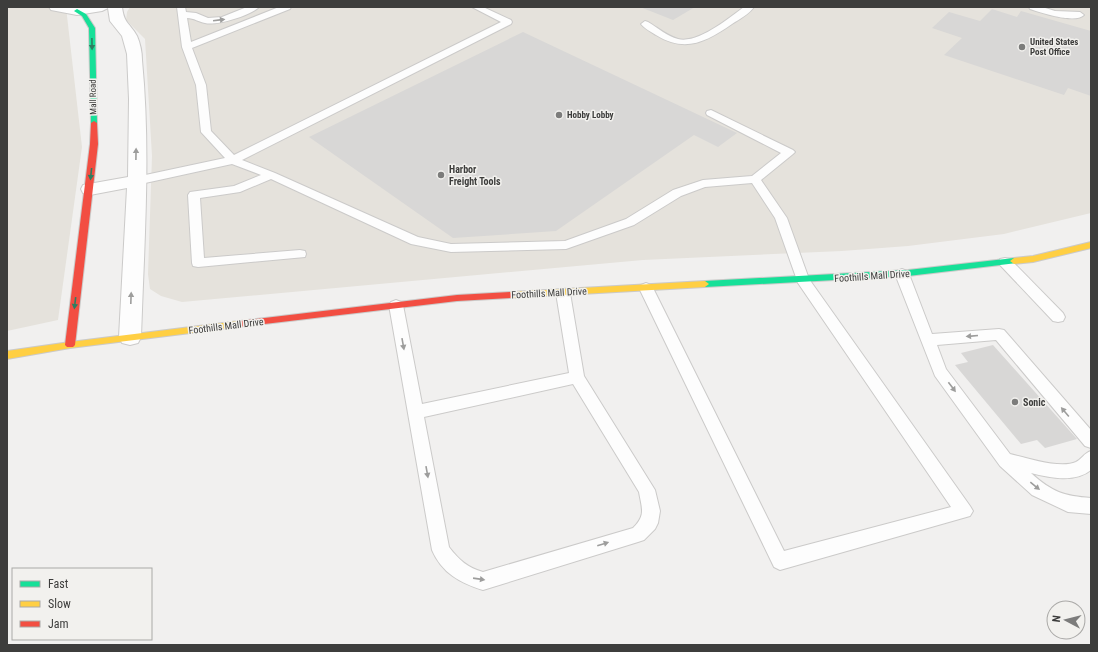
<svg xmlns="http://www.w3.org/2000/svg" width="1098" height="652" font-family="'Roboto Condensed',sans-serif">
	<rect width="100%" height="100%" fill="#f1f0ef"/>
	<g fill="#e5e2dc">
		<polygon points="7,7 66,7 82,147 58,320 7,331"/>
		<polygon points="130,7 1091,7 1091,213 1004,234 908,246 842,251 643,260 182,302 161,296 150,289 148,274 152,156 145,39 126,20 127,12"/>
	</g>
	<g fill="#d8d7d6">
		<polygon points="640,7 695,7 673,20"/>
		<polygon points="992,9 1017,17 1021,11 1091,31 1091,96 1068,88 1064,95 944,55 962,38 932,28 949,12 980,21"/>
		<polygon points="523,32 737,133 718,147 694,135 556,231 453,238 309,137"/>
		<polygon points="993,345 1077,439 1045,448 1037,440 1021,444 955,365 968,362 961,353"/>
	</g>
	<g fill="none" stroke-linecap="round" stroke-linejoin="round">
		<g stroke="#cbcac9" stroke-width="2">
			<g id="lane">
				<path d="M177 7H185L186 12 196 13 208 18 222 17 247 7H259C251 15 217 26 205 23 199 22 194 18 187 18L191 42 279 7H291L290 9 192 48 206 85 211 131 234 155 501 22 472 7H483L511 20 512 22 511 24 242 160 275 173 418 237 451 244 565 241 626 219 673 190 703 180 752 176 781 153 707 115 706 113 707 111 711 110 793 150 795 152 793 154 761 180 787 218 809 279 970 506 973 511 970 516 780 570 774 567 639 288 641 285 646 283 651 285 653 288 784 551 951 507 798 283 775 218 752 183 705 187 681 196 634 225 566 249 451 252 411 244 271 179 240 192 200 198 204 258 300 250 305 251 306 254 305 257 198 267 193 266 192 263 188 195 190 192 234 186 261 175 232 164 136 185 132 184 130 181 132 178 136 177 225 158 201 132 196 85 182 47Z"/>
				<path d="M744 7H754C749 14 740 19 732 24 706 42 685 53 656 35 651 32 644 28 641 24L645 21 648 22C658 28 667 36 678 39 698 44 729 18 744 7Z"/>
				<path d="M1029 7H1042L1055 11 1080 12 1084 15C1075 24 1042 13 1030 9Z"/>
				<polygon points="1005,258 1010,259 1063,313 1065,317 1063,321 1058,322 1053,321 1000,265 999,262 1000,259"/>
				<path d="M902 269 907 271 909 274 932 334 999 329 1004 330 1091 430V448L1085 446 996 340 937 345 946 369 1010 454C1027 458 1060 469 1076 462 1082 459 1084 453 1091 451V470C1075 483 1050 478 1031 473 1052 492 1064 496 1091 498V514L1068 512 1032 495 1000 466 935 376 895 274 897 271Z"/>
				<path d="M563 288 568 290 570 293 584 376 655 490 660 511 658 523 655 529 644 540 638 542 483 590C460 583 442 573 432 550L389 305 391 302 396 300 401 302 403 305 422 404 569 373 556 293 558 290ZM573 384 639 492C642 509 646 515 633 528L483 572C468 568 459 560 449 547L424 417Z"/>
			</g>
		</g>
		<g stroke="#cbcac9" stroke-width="2">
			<path id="street" d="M49 7H122C124 24 130 23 137 36 140 43 142 52 142 60 151 152 144 245 141 337L138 343 130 345 122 343 119 337 127 188 90 195 83 193 81 189 83 185 128 177 129 99 127 54 122 36 110 21 108 8 102 11 77 15 51 10Z"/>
		</g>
		<g stroke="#cbcac9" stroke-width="2">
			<g id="fast">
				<polygon points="77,9 86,14 95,28 97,123 94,125 91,123 89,28 82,16 74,11"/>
				<polygon points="1014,258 1017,259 1018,261 1017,263 908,276 705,287 701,284 705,281 908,270"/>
			</g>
		</g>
		<g stroke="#cbcac9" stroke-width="2">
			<g id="slow">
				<polygon points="1091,242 1091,248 1033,262 1014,264 1010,261 1014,258 1033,256"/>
				<polygon points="705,281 709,284 705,287 510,298 506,295 510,292"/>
				<polygon points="239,321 243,324 239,327 70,348 7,359 7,351 70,342"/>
			</g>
		</g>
		<g stroke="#cbcac9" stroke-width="2">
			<g id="jam">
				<polygon points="94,121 97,123 98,144 75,345 73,347 67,347 65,345 90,144 91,123"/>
				<polygon points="510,292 514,295 510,298 457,301 239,327 235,324 239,321 457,295"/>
			</g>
		</g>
		<use href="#lane" fill="#fdfdfd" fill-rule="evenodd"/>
		<use href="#street" fill="#fdfdfd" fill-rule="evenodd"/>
		<use href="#fast" fill="#16e098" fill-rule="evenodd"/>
		<use href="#slow" fill="#ffcf43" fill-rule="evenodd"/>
		<use href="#jam" fill="#f24e42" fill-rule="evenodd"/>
	</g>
	<defs><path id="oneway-solid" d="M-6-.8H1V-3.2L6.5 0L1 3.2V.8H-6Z"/></defs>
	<g fill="#9d9d9c">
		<use href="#oneway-solid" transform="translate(219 20) rotate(-7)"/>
		<use href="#oneway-solid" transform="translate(136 154) rotate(-89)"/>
		<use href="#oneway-solid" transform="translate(131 298) rotate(-88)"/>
		<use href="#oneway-solid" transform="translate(972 336) rotate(175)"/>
		<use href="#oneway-solid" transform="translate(403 344) rotate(80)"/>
		<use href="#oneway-solid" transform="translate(952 387) rotate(53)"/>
		<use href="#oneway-solid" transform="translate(1065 412) rotate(-130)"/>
		<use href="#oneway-solid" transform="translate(427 472) rotate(80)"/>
		<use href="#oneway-solid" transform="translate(1035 486) rotate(39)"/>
		<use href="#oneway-solid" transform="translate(603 544) rotate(-17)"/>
		<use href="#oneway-solid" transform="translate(479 579) rotate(8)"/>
	</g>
	<g fill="#2d7e61">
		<use href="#oneway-solid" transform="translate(92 44) rotate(89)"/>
		<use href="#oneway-solid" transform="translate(91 174) rotate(96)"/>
		<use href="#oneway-solid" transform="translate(75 303) rotate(97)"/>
	</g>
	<g fill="#7c7c7b" stroke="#f2f1ee" stroke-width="1.5">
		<circle cx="1022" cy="47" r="4"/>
		<circle cx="559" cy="115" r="4"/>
		<circle cx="441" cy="175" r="4"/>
		<circle cx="1015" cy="402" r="4"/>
	</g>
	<g text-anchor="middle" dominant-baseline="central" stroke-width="3" stroke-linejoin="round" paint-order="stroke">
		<g font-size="9" font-weight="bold" fill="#3d3d3c" stroke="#f2f1ee" text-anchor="start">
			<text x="1030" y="42">United States<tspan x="1030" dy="10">Post Office</tspan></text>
			<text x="567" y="115">Hobby Lobby</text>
		</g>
		<g font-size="9" fill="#3d3d3c" stroke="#f2f1ee">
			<text transform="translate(93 97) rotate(-91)">Mall Road</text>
		</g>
		<g font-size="10" font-weight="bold" fill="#3d3d3c" stroke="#f2f1ee" text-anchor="start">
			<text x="449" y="169">Harbor<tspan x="449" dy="12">Freight Tools</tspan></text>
			<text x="1023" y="402">Sonic</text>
		</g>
		<g font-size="10" fill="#3d3d3c" stroke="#f2f1ee">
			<text transform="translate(872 276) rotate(-4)">Foothills Mall Drive</text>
			<text transform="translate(549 293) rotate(-3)">Foothills Mall Drive</text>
			<text transform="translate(226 326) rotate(-7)">Foothills Mall Drive</text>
		</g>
	</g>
	<rect width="1098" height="652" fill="none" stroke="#3d3d3c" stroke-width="16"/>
	<rect x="12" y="568" width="140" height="72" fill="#f2f1ee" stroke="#aaa9a7"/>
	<rect x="20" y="581" width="20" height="6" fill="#16e098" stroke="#aaa9a7"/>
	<text x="48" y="588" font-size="12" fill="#3d3d3c">Fast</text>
	<rect x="20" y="601" width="20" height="6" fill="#ffcf43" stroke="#aaa9a7"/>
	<text x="48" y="608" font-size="12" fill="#3d3d3c">Slow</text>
	<rect x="20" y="621" width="20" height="6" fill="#f24e42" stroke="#aaa9a7"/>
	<text x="48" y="628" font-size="12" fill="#3d3d3c">Jam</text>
	<g transform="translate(1066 620) rotate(277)"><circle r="19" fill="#f2f1ee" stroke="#aaa9a7"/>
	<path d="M0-3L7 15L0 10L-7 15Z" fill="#7c7c7b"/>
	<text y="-6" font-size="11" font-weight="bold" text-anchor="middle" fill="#3d3d3c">N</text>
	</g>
</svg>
